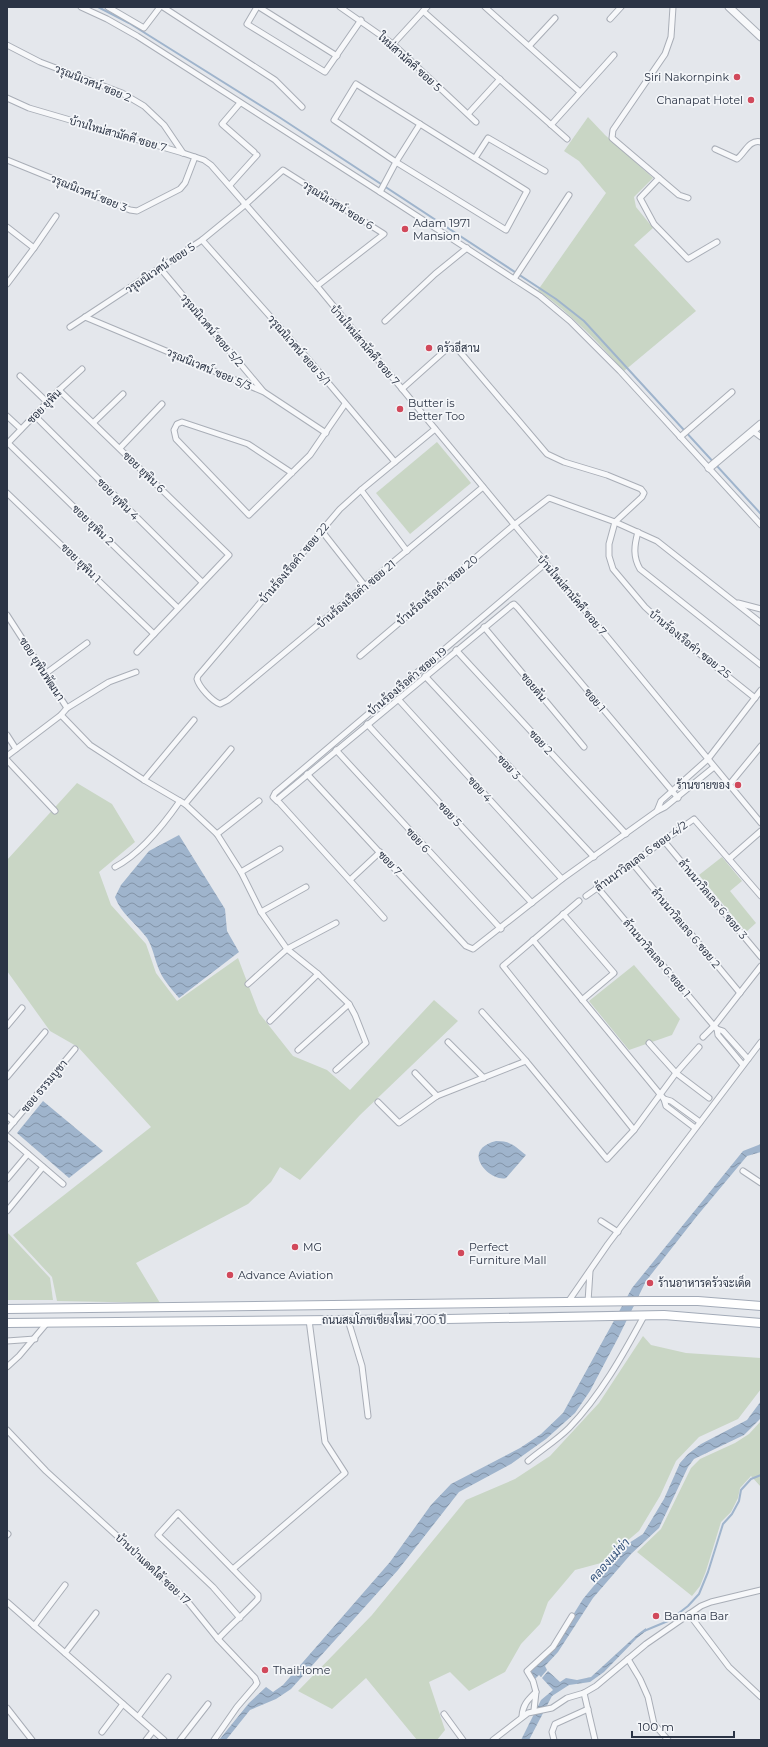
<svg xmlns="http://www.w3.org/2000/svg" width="768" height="1747" font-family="Montserrat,Sarabun,sans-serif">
	<defs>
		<pattern id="water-waves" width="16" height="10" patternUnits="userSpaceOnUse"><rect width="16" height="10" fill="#9fb4cc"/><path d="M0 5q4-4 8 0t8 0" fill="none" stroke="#8293a7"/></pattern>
	</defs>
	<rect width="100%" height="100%" fill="#e4e7ec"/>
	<g fill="#c9d6c5">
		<path d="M588 117 605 135 653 178 634 197 636 207 653 228 634 245 696 311 624 371C596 340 572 315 538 290L606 193 579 161 564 151Z"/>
		<polygon points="437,442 471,483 410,534 376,493"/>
		<polygon points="77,783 112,804 135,842 99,872 111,905 146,944 156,973 177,1001 238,958 259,1013 293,1056 327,1070 350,1090 434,1000 458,1021 360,1115 300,1180 280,1167 271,1182 248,1204 136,1263 160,1303 57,1301 52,1277 13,1235 151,1127 78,1047 50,1031 7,971 7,860"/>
		<polygon points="722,857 742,881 730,891 756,923 746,932 699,875"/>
		<polygon points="634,965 680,1019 672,1035 629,1050 589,1001"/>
		<polygon points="7,1232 50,1278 53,1300 7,1300"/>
		<polygon points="643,1336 651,1345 686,1353 761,1358 761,1389 738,1419 699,1437 676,1461 660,1496 639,1531 601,1563 575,1570 548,1602 540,1624 521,1644 505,1672 469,1691 450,1672 429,1682 445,1730 437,1740 417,1740 366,1678 332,1709 298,1691 372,1615 466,1500 515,1479 550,1456 599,1403"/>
		<polygon points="761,1421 761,1487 751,1476 740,1488 738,1498 731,1512 721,1522 706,1571 700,1586 692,1596 637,1552 661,1529 691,1468 700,1459 735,1443 749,1434"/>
	</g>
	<g fill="url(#water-waves)">
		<path d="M179 835 225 909 227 931 239 952 179 998C171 988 162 979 158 967 154 957 153 948 147 938 136 923 121 914 115 897L121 885 149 851Z"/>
		<polygon points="43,1101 103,1151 69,1178 17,1133"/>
		<path d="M496 1141C511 1141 515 1146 526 1155L506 1178C492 1183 458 1151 496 1141Z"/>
		<polygon points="761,1144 761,1152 747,1156 697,1216 646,1281 618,1338 590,1391 575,1413 546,1439 511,1464 459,1492 398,1570 291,1689 276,1699 250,1710 226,1740 219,1740 249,1703 266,1687 273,1692 283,1685 390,1562 431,1505 451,1484 520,1448 541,1434 563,1413 632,1288 743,1151"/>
		<polygon points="761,1401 761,1418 744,1435 694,1459 688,1467 659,1528 631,1554 593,1598 558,1652 545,1666 547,1670 541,1677 539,1675 535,1679 529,1670 541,1661 563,1631 583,1599 629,1543 643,1534 664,1499 680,1463 688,1454 701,1444 747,1420"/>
		<polygon points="646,1628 646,1631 637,1638 604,1672 590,1682 569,1685 552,1696 529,1740 521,1740 541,1700 553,1690 542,1678 548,1671 560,1682 566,1678 577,1680 591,1677 639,1633"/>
	</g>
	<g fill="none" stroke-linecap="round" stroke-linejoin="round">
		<g stroke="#9fb4cc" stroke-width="2">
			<polyline points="98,7 129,23 279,117 556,299 584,321 761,514"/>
			<polyline points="644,1631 668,1621 679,1613 688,1606 699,1594 708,1572 723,1524 732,1514 739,1501 741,1490 751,1479 761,1475"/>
		</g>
		<g stroke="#a9aeb7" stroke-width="7">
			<g id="minor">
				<polyline points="81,7 107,19 137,36 380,192 540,296 570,321 620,371 761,525"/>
				<polyline points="108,7 144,28 160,7"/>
				<polyline points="163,7 275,80 302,107"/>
				<polyline points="257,7 247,24 325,72 361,20"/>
				<polyline points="259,7 337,56"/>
				<polyline points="340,7 393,44 476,122"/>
				<polyline points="485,7 580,92"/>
				<polyline points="673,7 671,37 665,54 613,130 612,138 659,178 640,198 654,224 688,259 717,242"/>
				<polyline points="423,11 567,139"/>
				<polyline points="610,19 621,7"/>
				<polyline points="393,44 427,7"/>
				<polyline points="7,45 40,62 122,93 144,106 164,125 183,153"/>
				<polyline points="529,46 555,18"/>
				<polygon points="356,84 527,191 506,230 396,162 334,120"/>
				<polyline points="7,98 29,108 183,153 204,160 211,165 317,286 761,823"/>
				<polyline points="240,103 222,124 254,152"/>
				<polyline points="468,114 500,79"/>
				<polyline points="551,125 614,55"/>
				<path d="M715 149 737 159C745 153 749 139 761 142"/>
				<polyline points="475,158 488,138 545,171"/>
				<polyline points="7,160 130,210 137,211 180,189 185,183 195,157"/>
				<polyline points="659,178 679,195 688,198"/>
				<polyline points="230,185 257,155"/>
				<polyline points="380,192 396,162 420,124"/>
				<polyline points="7,227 34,248"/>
				<polyline points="202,240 309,360 395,462"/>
				<polyline points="160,268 263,391"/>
				<polyline points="514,279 569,195"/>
				<polyline points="7,284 34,248 56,216"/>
				<polyline points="85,317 264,392 326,433"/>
				<polyline points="385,321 435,274 467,248"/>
				<polyline points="70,327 202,240 246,204 283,170 384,234 317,286"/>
				<polyline points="20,376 47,402"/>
				<polyline points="402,389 449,347 455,346 547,454 564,462 607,475 641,489 644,493 642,497 615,522 609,544 609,556 613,569 645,607 671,631 755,698"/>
				<polyline points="59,390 229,555 137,652"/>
				<polyline points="34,415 202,582"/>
				<polyline points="7,416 21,429"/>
				<polyline points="94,422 123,394"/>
				<path d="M435 429 361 490 340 509 198 676 197 679C199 687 212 701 220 704L228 700 483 487"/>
				<polyline points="753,431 761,437"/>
				<polyline points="680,437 732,392"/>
				<polyline points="8,443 178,608"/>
				<polyline points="7,444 59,390 82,369"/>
				<polyline points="120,448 162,404"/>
				<polyline points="292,473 248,444 182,422 177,424 174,430 176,439 249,515 310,455 345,404"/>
				<polyline points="361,490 407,551"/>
				<polyline points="7,493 154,634"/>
				<polyline points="321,530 365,586"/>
				<path d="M638 532C634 546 633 557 640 569L761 665"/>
				<polyline points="738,603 761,609"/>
				<polyline points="7,615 67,708"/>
				<polyline points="484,627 584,747"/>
				<polyline points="456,650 626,834"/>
				<polyline points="360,656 514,525 549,498 615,522 657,541 761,623"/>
				<polyline points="45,674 87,643"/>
				<polyline points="425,676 594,857"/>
				<polyline points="398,699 562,879"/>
				<polyline points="61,715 90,745 144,780 185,804 217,834 241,872 261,912 287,949 318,974 349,1004 355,1015 366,1043 336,1070"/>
				<polyline points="367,724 532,903"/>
				<polyline points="7,735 16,749"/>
				<polyline points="336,750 501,929"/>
				<polyline points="7,756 61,715 67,708 109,682 136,672"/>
				<polyline points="7,760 55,811"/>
				<polyline points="307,774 466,946 473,949 562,879 657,811 665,807 714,767"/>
				<polyline points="144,780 194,720"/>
				<polyline points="729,785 761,746"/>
				<polyline points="277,801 273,797 275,793 546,563"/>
				<polyline points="185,804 231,749"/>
				<polyline points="657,811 661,801 708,759 761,690"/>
				<polyline points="217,834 259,801"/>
				<polyline points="664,841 761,957"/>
				<polyline points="729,859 761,831"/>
				<polyline points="633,864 740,993"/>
				<path d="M115 867C140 854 164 824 180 801"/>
				<polyline points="241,872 280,849"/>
				<polyline points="350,880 380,852"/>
				<polyline points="597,887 714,1026 717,1029 723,1031 748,1059"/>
				<polyline points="586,896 694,819 761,896"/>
				<polyline points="579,901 503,966 634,1130"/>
				<polyline points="261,912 306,887"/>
				<polyline points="563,914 614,973 582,1000"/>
				<polyline points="384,918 277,800 512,605 514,604 518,608 678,798"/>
				<polyline points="533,940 664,1099 666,1106 695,1128"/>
				<polyline points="248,984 287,949 336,923"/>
				<polyline points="482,1012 526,1061 607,1159 634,1130 676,1073 699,1047"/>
				<polyline points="270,1021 318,974"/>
				<polyline points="7,1026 22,1008"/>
				<polyline points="717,1029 718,1035 743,1065"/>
				<polyline points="703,1037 714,1026 761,966"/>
				<polyline points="448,1042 484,1078"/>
				<polyline points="649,1043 676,1073 709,1098"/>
				<polyline points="298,1050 349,1004"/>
				<polyline points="415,1073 437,1096"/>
				<polyline points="7,1077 45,1032"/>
				<polyline points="664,1099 671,1101 700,1122"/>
				<polyline points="378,1102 399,1123 437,1096 526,1061"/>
				<polyline points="7,1116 14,1122"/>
				<polyline points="7,1130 75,1049"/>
				<polyline points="7,1136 63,1184"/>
				<polyline points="743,1171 761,1183"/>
				<polyline points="7,1179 28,1154"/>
				<polyline points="7,1211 43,1167"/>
				<polyline points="601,1221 618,1232"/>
				<polyline points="568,1302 608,1244 761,1042"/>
				<polyline points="588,1302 590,1271"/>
				<polyline points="348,1320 362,1366 368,1416"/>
				<polyline points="7,1341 35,1339"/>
				<polyline points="7,1367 19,1356 47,1323"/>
				<polyline points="7,1430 46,1471 184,1597 218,1639 255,1678 257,1683 255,1686 237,1707 214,1740"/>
				<path d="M528 1461C541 1450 557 1440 569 1428 600 1396 623 1355 644 1316"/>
				<polyline points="7,1535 8,1534"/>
				<polyline points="233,1569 345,1473 325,1442 309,1320"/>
				<polyline points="7,1602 164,1740"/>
				<polyline points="689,1614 729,1667 761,1697"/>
				<polyline points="34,1626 65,1585"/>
				<path d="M218 1639C231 1625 245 1613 258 1599V1595L178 1513 158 1535 213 1587 240 1618"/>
				<polyline points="65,1653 96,1613"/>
				<polyline points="628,1659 640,1679 648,1697 654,1724 668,1740"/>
				<polyline points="584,1693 595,1740"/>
				<polyline points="7,1708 32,1740"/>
				<polyline points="534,1710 536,1692 533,1681 527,1671 553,1647 572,1616"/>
				<polyline points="444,1714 463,1740"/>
				<path d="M522 1716C523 1704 528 1700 536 1692"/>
				<polyline points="138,1717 168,1677"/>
				<polyline points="102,1732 123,1704"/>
				<polyline points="146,1740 153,1731"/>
				<polyline points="180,1740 208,1704"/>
				<polyline points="493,1740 528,1713 552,1708 567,1698 584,1693 596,1686 646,1644 701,1606 711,1602 761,1590"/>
				<polyline points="554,1740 552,1732 555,1724 588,1709"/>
			</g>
		</g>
		<g stroke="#a9aeb7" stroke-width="9">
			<g id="tertiary">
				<polyline points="729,7 761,37"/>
				<polyline points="709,468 761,424"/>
			</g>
		</g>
		<g stroke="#a3abb8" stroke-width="10">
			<g id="primary">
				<polyline points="7,1309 646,1301 698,1301 761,1306"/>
				<polyline points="7,1323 447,1319 664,1315 761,1323"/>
			</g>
		</g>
		<use href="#minor" stroke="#f7f8fa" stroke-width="5"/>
		<use href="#tertiary" stroke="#f7f8fa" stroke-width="7"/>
		<use href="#primary" stroke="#fff" stroke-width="8"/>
	</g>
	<g fill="#d1495b" stroke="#f4f6f9" stroke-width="1.5">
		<circle cx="737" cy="77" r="4"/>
		<circle cx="751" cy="100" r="4"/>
		<circle cx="405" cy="229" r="4"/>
		<circle cx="429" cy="348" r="4"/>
		<circle cx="400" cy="409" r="4"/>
		<circle cx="738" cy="785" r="4"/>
		<circle cx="295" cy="1247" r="4"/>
		<circle cx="461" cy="1253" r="4"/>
		<circle cx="230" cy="1275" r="4"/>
		<circle cx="650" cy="1283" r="4"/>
		<circle cx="656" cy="1616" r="4"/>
		<circle cx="265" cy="1670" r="4"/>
	</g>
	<g text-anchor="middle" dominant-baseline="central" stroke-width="3.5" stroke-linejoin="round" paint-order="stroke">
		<g font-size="11" fill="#2b3445" stroke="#f4f6f9">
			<text transform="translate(410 62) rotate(42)">ใหม่สามัคคี ซอย 5</text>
			<text transform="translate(93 83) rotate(22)">วรุณนิเวศน์ ซอย 2</text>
			<text transform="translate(118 134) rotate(16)">บ้านใหม่สามัคคี ซอย 7</text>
			<text transform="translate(89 193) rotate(22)">วรุณนิเวศน์ ซอย 3</text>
			<text transform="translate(338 205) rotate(32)">วรุณนิเวศน์ ซอย 6</text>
			<text transform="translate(160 268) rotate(-34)">วรุณนิเวศน์ ซอย 5</text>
			<text transform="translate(212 330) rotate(50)">วรุณนิเวศน์ ซอย 5/2</text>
			<text transform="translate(365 345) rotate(50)">บ้านใหม่สามัคคี ซอย 7</text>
			<text transform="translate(299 350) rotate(49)">วรุณนิเวศน์ ซอย 5/1</text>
			<text transform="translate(209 369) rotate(23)">วรุณนิเวศน์ ซอย 5/3</text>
			<text transform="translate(44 406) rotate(-46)">ซอย ยุพิน</text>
			<text transform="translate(144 472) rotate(44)">ซอย ยุพิน 6</text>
			<text transform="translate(118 499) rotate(45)">ซอย ยุพิน 4</text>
			<text transform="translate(93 525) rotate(44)">ซอย ยุพิน 2</text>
			<text transform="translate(81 563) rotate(44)">ซอย ยุพิน 1</text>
			<text transform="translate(294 563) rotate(-50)">บ้านร้องเรือคำ ซอย 22</text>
			<text transform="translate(437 590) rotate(-40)">บ้านร้องเรือคำ ซอย 20</text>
			<text transform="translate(356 594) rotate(-40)">บ้านร้องเรือคำ ซอย 21</text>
			<text transform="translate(572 595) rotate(50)">บ้านใหม่สามัคคี ซอย 7</text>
			<text transform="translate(690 644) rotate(39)">บ้านร้องเรือคำ ซอย 25</text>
			<text transform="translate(42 669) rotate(57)">ซอย ยุพินพัฒนา</text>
			<text transform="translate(407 681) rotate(-40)">บ้านร้องเรือคำ ซอย 19</text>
			<text transform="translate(534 687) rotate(50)">ซอยตัน</text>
			<text transform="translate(595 700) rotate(50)">ซอย 1</text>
			<text transform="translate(541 742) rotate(47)">ซอย 2</text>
			<text transform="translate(509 767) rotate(47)">ซอย 3</text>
			<text transform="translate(480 789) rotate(48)">ซอย 4</text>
			<text transform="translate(450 814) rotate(47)">ซอย 5</text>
			<text transform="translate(418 840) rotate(47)">ซอย 6</text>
			<text transform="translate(641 856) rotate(-36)">ล้านนาวิลเลจ 6 ซอย 4/2</text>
			<text transform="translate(390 863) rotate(47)">ซอย 7</text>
			<text transform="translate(713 899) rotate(50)">ล้านนาวิลเลจ 6 ซอย 3</text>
			<text transform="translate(686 928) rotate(50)">ล้านนาวิลเลจ 6 ซอย 2</text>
			<text transform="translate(657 958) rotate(50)">ล้านนาวิลเลจ 6 ซอย 1</text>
			<text transform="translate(44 1086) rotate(-50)">ซอย ธรรมบูชา</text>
			<text x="384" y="1320">ถนนสมโภชเชียงใหม่ 700 ปี</text>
			<text transform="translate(153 1569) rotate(43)">บ้านป่าแดดใต้ ซอย 17</text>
		</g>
		<g font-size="11" fill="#2b3445" stroke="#f4f6f9" text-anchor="start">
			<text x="729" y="77" text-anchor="end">Siri Nakornpink</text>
			<text x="743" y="100" text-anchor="end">Chanapat Hotel</text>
			<text x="413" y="223">Adam 1971<tspan x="413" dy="13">Mansion</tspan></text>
			<text x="437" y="348">ครัวอีสาน</text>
			<text x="408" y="403">Butter is<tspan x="408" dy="13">Better Too</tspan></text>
			<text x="730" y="785" text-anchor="end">ร้านขายของ</text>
			<text x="303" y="1247">MG</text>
			<text x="469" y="1247">Perfect<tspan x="469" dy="13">Furniture Mall</tspan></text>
			<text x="238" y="1275">Advance Aviation</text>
			<text x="658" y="1283">ร้านอาหารครัวจะเด็ด</text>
			<text x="664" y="1616">Banana Bar</text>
			<text x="273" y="1670">ThaiHome</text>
		</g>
		<g font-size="12" font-style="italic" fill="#34527a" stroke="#f4f6f9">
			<text transform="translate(609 1560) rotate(-48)">คลองแม่ข่า</text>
		</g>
	</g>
	<rect width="768" height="1747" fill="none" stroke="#2b3445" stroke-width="16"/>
	<path d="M632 1731v6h102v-6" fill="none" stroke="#2b3445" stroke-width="2"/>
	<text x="638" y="1731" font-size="12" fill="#2b3445" stroke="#f4f6f9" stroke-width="3" paint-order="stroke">100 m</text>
</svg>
